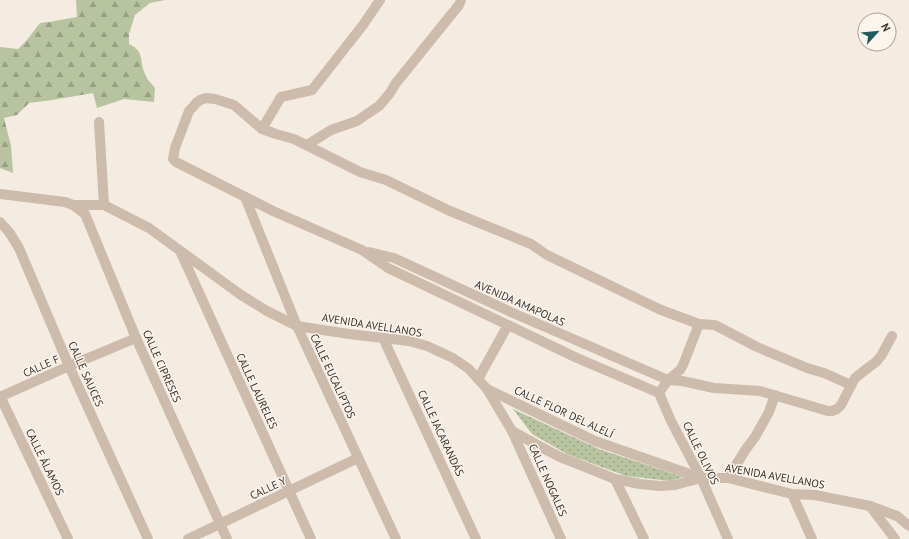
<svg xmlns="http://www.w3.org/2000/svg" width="909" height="539" font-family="'PT Sans',sans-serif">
	<defs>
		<pattern id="forest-firs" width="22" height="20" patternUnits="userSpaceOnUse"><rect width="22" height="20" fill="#b8c4a0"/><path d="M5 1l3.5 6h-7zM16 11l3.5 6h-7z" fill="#97a083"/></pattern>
		<pattern id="park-dots" width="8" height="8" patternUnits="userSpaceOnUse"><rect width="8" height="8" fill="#b8c4a0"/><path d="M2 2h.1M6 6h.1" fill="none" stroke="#97a083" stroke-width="1.8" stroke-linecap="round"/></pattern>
	</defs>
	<rect width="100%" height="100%" fill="#f4ebe1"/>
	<path fill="url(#forest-firs)" d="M76 0H165L150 3 135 15 129 34V44C145 52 139 60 145 74 146 79 152 84 155 88L154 102 124 99 97 108 93 93 52 100 29 103 17 115 4 118 11 146 13 173 0 168V47L18 49 27 40 40 23 49 22 77 17Z"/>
	<polygon fill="url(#park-dots)" points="513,409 599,449 683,477 671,481 626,476 567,454 532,434"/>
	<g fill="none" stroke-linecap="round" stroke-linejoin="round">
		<g stroke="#cdbbac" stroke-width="10">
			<polyline points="99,122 104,205"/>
			<polyline points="262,129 281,97 312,90 363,25 380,0"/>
			<polyline points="307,145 331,130 357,121 367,114 379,106 390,93 396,83 459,5 461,0"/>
			<polyline points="0,194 65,202 73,205 104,205 149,228 241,295 267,311 297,326 349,334 409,341 427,346 453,358 469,369 487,389 512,431 541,447 560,457 588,468 615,479 640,484 660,486 675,485 701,478 728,478 792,494 815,495 870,506 897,516 909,526"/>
			<polyline points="245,197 297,326 396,539"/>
			<polyline points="73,205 85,214 136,338 227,539"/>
			<polyline points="0,222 9,232 19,248 69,366 148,539"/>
			<polyline points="369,252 394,258 513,313 668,380 682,381 714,388 760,391 828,411 832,411 837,409 841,405 855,378 877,361 881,356 892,336"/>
			<polyline points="181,253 311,539"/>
			<polyline points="383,338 476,539"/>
			<polyline points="478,379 508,325"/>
			<polyline points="487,389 595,441 701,478"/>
			<polyline points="659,393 577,358 508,325 388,268 362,250 273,211 176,162 173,159 175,148 189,111 193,107 196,103 200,100 206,98 215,99 234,105 262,129 276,134 294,139 360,172 386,180 450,211 531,244 547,255 661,310 699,324 715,325 757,347 807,368 824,373 851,385"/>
			<polyline points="659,393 671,421 701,478 728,539"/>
			<polyline points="659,393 668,380 680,370 683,365 699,324"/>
			<polyline points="0,396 68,539"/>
			<polyline points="0,397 69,366 136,338"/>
			<polyline points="512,431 561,539"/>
			<polyline points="728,478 746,449 755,437 769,412 775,395"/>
			<polyline points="615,479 644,539"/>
			<polyline points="792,494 812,539"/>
			<polyline points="870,506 895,539"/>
			<polyline points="188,539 358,458"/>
		</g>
	</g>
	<g text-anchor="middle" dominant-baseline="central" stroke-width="3" stroke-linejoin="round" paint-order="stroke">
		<g font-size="11" fill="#3b302b" stroke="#fbf5ee">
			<text transform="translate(520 303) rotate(24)">AVENIDA AMAPOLAS</text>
			<text transform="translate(372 325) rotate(9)">AVENIDA AVELLANOS</text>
			<text transform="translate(41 366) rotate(-24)">CALLE F</text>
			<text transform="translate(162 366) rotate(66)">CALLE CIPRESES</text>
			<text transform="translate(86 374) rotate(66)">CALLE SAUCES</text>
			<text transform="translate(333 376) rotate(65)">CALLE EUCALIPTOS</text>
			<text transform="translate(257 391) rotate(65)">CALLE LAURELES</text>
			<text transform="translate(564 412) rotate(25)">CALLE FLOR DEL ALELÍ</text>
			<text transform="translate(441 433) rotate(65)">CALLE JACARANDÁS</text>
			<text transform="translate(701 453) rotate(64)">CALLE OLIVOS</text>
			<text transform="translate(45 462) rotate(64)">CALLE ÁLAMOS</text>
			<text transform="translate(775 476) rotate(10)">AVENIDA AVELLANOS</text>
			<text transform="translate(548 480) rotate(66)">CALLE NOGALES</text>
			<text transform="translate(268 488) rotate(-25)">CALLE Y</text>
		</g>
	</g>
	<g transform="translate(877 32) rotate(63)"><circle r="19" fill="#fbf5ee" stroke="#aea6a0"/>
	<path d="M0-3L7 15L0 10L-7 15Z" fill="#1f5a5e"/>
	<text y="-6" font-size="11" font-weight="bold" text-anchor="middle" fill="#3b302b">N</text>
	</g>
</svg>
